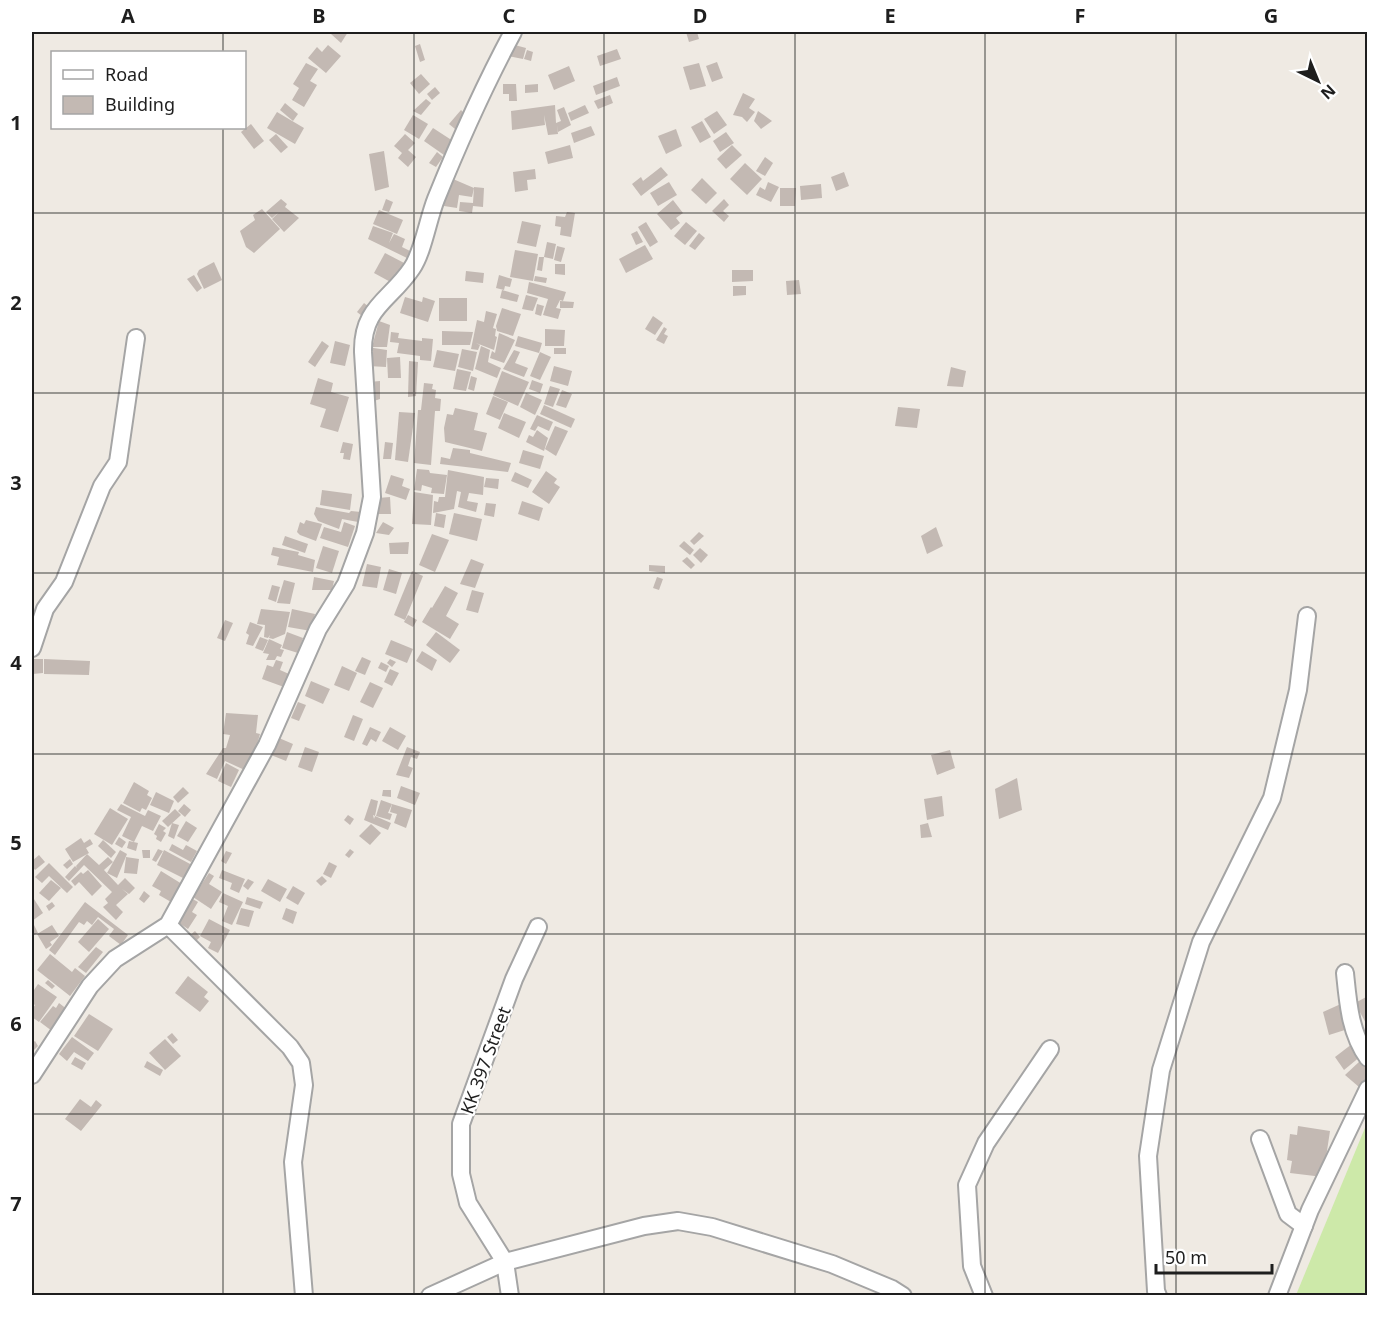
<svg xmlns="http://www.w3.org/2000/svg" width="1399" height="1327" font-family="'Noto Sans',sans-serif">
	<rect width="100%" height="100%" fill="#efeae3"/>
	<polygon fill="#cde9a9" points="1367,1123 1367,1295 1296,1295"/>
	<g fill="#c3b9b3">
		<polygon points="333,32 348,32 341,43 331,34"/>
		<polygon points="686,32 697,32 699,39 689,42"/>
		<polygon points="420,44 425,60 420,62 415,46"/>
		<polygon points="511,44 526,48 523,59 508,56"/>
		<polygon points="328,45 341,56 326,73 308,58 317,47 322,52"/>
		<polygon points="617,49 621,59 600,66 597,56"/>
		<polygon points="527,50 533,52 531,61 524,59"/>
		<polygon points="717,62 723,78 712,82 706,66"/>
		<polygon points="306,63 318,69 310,81 317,85 304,107 292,100 299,88 293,84"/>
		<polygon points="699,63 706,86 690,90 683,67"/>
		<polygon points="569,66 575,81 554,90 548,75"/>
		<polygon points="421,74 430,84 419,94 410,83"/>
		<polygon points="617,77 620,86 596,95 593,86"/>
		<polygon points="503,84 516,84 517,101 509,101 509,94 503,94"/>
		<polygon points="538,84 538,92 525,93 525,85"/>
		<polygon points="435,87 440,93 432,100 427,94"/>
		<polygon points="743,93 755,99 749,108 755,112 747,122 742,117 733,115"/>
		<polygon points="610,95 613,103 598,109 594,101"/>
		<polygon points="426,99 431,103 421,115 413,111"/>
		<polygon points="285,103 298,114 293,121 280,110"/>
		<polygon points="555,105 556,123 561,121 557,110 564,107 571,125 558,132 557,125 558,134 548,135 544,115 545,125 512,130 511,111"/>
		<polygon points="585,105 589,113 571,121 568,113"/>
		<polygon points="461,110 466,115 455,129 449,124"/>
		<polygon points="717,111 727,125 714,134 704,119"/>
		<polygon points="758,111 772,121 761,129 754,121"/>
		<polygon points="277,112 304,128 295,144 267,128"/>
		<polygon points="413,115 428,124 419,139 404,130"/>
		<polygon points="702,121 711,137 700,143 691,127"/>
		<polygon points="251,124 264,141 254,149 241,132"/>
		<polygon points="591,126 595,135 574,143 571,133"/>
		<polygon points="433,128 453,141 444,155 424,141"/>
		<polygon points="676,129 682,146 666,154 658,136"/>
		<polygon points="726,132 734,143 720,152 713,141"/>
		<polygon points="276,134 288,147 281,153 269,140"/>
		<polygon points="405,134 415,143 408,150 416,157 408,167 398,158 402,153 394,146"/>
		<polygon points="570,145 573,158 548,164 545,152"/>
		<polygon points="732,145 742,155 726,169 717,159"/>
		<polygon points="384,151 389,187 375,191 369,154"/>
		<polygon points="437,152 443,157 436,167 429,163"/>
		<polygon points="765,157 773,163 765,176 756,171"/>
		<polygon points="745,163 762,179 747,195 730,179"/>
		<polygon points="661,167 668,175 641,196 632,184 641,177 643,181"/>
		<polygon points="535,169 536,179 527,180 528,190 515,192 513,172"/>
		<polygon points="844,172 849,186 836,191 831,177"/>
		<polygon points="702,178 717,193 706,204 691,190"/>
		<polygon points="453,179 474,188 472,197 459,195 457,208 444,206 445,197"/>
		<polygon points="669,182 677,195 658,206 650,193"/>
		<polygon points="768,182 779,187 771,202 756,195 760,187 765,190"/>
		<polygon points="821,184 822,198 801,200 800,186"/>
		<polygon points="474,187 484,188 483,207 473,206 472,213 459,211 460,202 473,203"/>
		<polygon points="780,188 796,188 795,206 780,206"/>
		<polygon points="281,199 287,204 285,207 299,218 284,232 272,219 279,212 272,218 266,212"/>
		<polygon points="386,199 393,202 389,212 382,210"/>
		<polygon points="724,199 729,205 723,211 729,216 724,222 712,211"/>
		<polygon points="673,200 683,213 676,218 680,223 671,230 657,214"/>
		<polygon points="262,209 280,229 254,253 246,247 240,231 255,220 253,215"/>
		<polygon points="379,210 403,220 397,234 373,224"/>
		<polygon points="567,212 575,213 571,237 560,235 561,227 555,226 556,216 565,217"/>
		<polygon points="522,221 541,225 536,247 517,243"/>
		<polygon points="646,222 658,242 650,247 638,227"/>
		<polygon points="686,222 697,231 685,245 674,236"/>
		<polygon points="373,226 393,233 389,243 394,234 405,239 402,247 410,251 407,258 368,239"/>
		<polygon points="637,231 643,242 636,245 631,234"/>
		<polygon points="699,233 705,238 695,250 689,246"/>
		<polygon points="547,242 556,244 553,259 544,257"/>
		<polygon points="645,245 653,259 626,273 619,259"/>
		<polygon points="557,246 565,248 561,262 554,260"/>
		<polygon points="515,250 538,254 533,281 510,277"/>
		<polygon points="385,253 408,265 396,285 374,273"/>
		<polygon points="539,257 544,257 542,271 537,270"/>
		<polygon points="214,262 222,280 204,289 197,274 199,270"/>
		<polygon points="555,264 565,264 565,275 555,274"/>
		<polygon points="732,270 753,270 753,281 732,282"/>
		<polygon points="466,271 484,273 483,283 465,281"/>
		<polygon points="194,275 202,288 197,292 187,279"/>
		<polygon points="499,275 512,279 510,287 505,286 504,290 496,288"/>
		<polygon points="535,276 547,278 546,283 534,281"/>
		<polygon points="799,280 801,294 787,295 786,281"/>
		<polygon points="529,282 566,292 563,301 560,300 561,298 556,308 561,309 558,319 543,315 548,299 527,293"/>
		<polygon points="733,286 746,286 746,295 733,296"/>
		<polygon points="502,290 519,295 517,302 500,298"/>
		<polygon points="526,295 538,298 533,311 522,309"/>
		<polygon points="405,297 422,302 423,297 435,301 428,322 400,313"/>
		<rect x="439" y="298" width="28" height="23"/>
		<polygon points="560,301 574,302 573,308 560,308"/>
		<polygon points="364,303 369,307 362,316 357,312"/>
		<polygon points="537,304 544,306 541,316 535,314"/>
		<polygon points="502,308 521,314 513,336 497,331 496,326"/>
		<polygon points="486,311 497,314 493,328 496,329 495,336 497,337 494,350 476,343 480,345 478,350 471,349 477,320 484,322"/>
		<polygon points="653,316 663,323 655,335 645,329"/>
		<polygon points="379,321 390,325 387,347 372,347"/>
		<polygon points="664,327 667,329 664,334 668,336 664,344 656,340"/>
		<polygon points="545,329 565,330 564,346 545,346"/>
		<polygon points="442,331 473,332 470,345 442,345"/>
		<polygon points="391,332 399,333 398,338 422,341 422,338 433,339 431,361 420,360 420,356 397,353 399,343 390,342"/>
		<polygon points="499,333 515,340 504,363 490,358 492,351 495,353"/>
		<polygon points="518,336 542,343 539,353 515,346"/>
		<polygon points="322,341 329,346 315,367 308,362"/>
		<polygon points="335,341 350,345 345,366 330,363"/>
		<polygon points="481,346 490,350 488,362 501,368 497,378 475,369"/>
		<polygon points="367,347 387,350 386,367 368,366"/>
		<rect x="554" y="348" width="12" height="6"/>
		<polygon points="462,349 477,352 473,371 458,367"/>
		<polygon points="437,350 459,354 455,371 433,367"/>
		<polygon points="514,350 520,352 515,363 528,368 524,377 503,369"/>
		<polygon points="540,352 551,357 540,380 530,376"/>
		<polygon points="400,357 401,378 388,378 387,358"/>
		<polygon points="409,361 418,362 416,396 408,397"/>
		<polygon points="554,366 572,371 568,386 550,381"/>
		<polygon points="951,367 966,371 963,387 947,386"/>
		<polygon points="457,369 471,372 466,391 453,389"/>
		<polygon points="502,371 529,382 518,406 493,395"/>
		<polygon points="471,376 477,378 474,391 468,389"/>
		<polygon points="318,378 333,383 331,392 349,397 338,432 320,427 326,409 310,404"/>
		<polygon points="532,380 543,384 540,393 529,389"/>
		<polygon points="380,381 380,399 371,402 369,382"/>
		<polygon points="424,383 433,384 432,389 436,390 435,398 441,399 440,411 435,411 431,465 414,463 418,410 421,410"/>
		<polygon points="550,386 560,389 553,407 544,404"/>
		<polygon points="562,390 572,394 566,408 556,405"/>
		<polygon points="526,393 542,400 535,415 520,407"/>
		<polygon points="493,396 508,402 500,420 486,414"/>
		<polygon points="544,405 575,419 571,428 540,414"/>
		<polygon points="898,407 920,409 917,428 895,426"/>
		<polygon points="455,408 478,413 474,430 487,433 482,451 445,442 444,428 447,414 453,415"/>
		<polygon points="399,412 415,413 408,462 395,460"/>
		<polygon points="504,413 526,422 519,438 498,428"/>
		<polygon points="537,415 553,422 549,431 538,426 535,431 530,429"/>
		<polygon points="555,426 568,431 556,456 545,449"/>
		<polygon points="537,430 548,438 544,451 526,442 529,435 533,437"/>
		<polygon points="343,442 353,444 350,460 343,459 344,453 340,453"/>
		<polygon points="385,442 393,443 391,459 383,459"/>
		<polygon points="453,448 470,450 470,453 511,463 508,472 440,464 441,457 450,459"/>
		<polygon points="523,450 544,456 540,469 519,463"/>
		<polygon points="417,469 429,470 430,473 447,475 444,494 431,493 432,488 422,485 421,491 414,490"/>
		<polygon points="448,470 484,477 483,495 469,493 467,501 478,503 476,512 458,507 461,492 457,491 454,509 433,513 434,501 438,502 439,497 445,497"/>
		<polygon points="546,471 557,479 554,483 560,487 549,504 532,492"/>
		<polygon points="515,472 532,480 528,488 511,481"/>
		<polygon points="391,475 404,479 402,486 410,489 406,500 385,493"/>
		<polygon points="486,478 499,479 498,489 484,487"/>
		<polygon points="322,490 352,494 350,510 320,505"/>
		<polygon points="414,492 433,495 431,525 412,524"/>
		<polygon points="390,497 391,514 379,514 378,498"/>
		<polygon points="522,501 543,508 539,521 518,514"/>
		<polygon points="486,503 496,504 494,517 484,515"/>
		<polygon points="316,507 349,513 351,511 361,512 358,522 342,519 339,529 318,521 314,514"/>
		<polygon points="436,513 446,515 444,528 434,526"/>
		<polygon points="454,513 482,519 477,541 449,534"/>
		<polygon points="306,520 322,524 316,541 300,535 297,532 300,522 304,524"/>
		<polygon points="344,522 355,526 348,547 320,538 324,527 341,532"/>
		<polygon points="383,522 394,528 389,535 376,533"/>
		<polygon points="936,527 943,546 927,554 921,536"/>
		<polygon points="699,532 704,536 694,545 690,541"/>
		<polygon points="432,534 449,540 435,572 419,565"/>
		<polygon points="285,536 308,544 305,553 282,545"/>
		<polygon points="684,541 694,550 690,555 679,546"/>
		<polygon points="409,542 408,554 390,554 389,543"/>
		<polygon points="323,546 339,551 332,573 316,568"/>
		<polygon points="273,547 299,552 298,555 315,560 313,572 277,565 279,557 271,555"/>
		<polygon points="700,548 708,555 701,563 693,555"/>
		<polygon points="687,557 695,565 691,569 682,561"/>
		<polygon points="471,559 484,564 475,588 460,584"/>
		<polygon points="367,564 381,567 377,588 362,586"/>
		<polygon points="649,565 665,566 665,573 649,571"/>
		<polygon points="389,569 402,573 396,594 383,590"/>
		<polygon points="412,571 423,576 405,620 394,615"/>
		<polygon points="314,577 334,581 332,590 312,590"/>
		<polygon points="657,577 663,579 659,590 653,588"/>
		<polygon points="284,580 295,583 290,604 277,603"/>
		<polygon points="272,585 280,587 276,602 268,599"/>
		<polygon points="445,586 458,593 446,616 459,624 450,639 422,622 431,607 432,608"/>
		<polygon points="472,590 484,593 478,613 466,610"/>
		<polygon points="261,609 290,612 285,634 273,639 269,638 270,635 268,638 264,637 265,625 257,624"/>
		<polygon points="292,609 315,614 311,631 288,627"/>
		<polygon points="408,615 417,620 413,627 404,622"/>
		<polygon points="225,620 233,623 225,641 217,638"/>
		<polygon points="250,622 263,627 253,646 246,644 249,635 246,633"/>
		<polygon points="287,632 303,638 298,653 282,648"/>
		<polygon points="436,632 460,650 450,663 426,645"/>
		<polygon points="260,637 268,640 263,651 255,648"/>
		<polygon points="269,639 282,645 280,649 284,650 281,657 277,656 275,660 266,660 269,654 263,653"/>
		<polygon points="391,640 413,649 407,663 385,654"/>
		<polygon points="422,651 437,660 432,671 416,661"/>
		<polygon points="362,657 371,661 365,675 355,671"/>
		<polygon points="33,659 43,659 43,673 33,674"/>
		<polygon points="44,659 90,661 89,675 44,674"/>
		<polygon points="390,659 396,662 392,667 387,663"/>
		<polygon points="276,660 283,662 280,670 289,674 284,687 262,679 267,665 273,667"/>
		<polygon points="381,662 389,666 386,672 378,668"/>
		<polygon points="342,666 357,673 349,691 334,685"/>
		<polygon points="390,669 399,673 392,686 384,682"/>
		<polygon points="311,681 330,689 323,704 305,696"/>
		<polygon points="370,682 383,688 373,708 360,702"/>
		<polygon points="298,702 306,705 299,721 291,718"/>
		<polygon points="226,713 258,715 256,733 260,734 249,772 225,761 217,779 206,774 223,748 226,748 230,735 223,734"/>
		<polygon points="353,715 363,719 354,741 344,737"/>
		<polygon points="370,727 381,732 376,742 371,739 367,746 362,744"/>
		<polygon points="390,727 406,736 398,750 382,741"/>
		<polygon points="279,738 293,744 286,761 271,755"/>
		<polygon points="305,747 319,752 312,772 298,767"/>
		<polygon points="407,747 420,752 417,759 411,757 408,766 413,768 409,778 396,775"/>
		<polygon points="950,750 955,768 937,775 931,755"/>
		<polygon points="226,763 239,770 231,787 218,781"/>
		<polygon points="1017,778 1022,810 999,819 995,789"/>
		<polygon points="134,782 149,791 147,795 152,798 146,810 142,808 140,812 123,803"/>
		<polygon points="401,786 420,793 415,805 397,798"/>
		<polygon points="183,787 189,793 178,803 173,797"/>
		<polygon points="383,790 391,790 391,797 382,796"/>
		<polygon points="156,792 174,801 169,813 150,805"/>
		<polygon points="942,796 944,816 927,820 924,799"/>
		<polygon points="371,799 378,801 375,816 373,815 374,819 375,816 391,823 388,830 364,820"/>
		<polygon points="381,800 392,804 388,813 392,814 390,820 376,816"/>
		<polygon points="121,804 145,816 148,810 161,816 153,831 142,826 134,842 122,836 131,817 117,810"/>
		<polygon points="184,804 191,810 185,817 178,811"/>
		<polygon points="392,804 412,810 406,828 394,823 397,814 390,812"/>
		<polygon points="110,808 128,819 112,845 94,834"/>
		<polygon points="175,809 181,815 168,827 162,821"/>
		<polygon points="348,815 354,819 350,825 344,820"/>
		<polygon points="186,821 197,828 188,842 177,836"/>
		<polygon points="172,823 179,825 174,839 168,836"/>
		<polygon points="928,823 932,837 921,838 920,825"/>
		<polygon points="159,824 166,828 163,831 166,833 161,842 156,839 157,836 154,834"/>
		<polygon points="371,824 381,833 370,845 359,836"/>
		<polygon points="119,837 126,842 122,848 115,844"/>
		<polygon points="81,838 84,843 90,839 93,844 86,848 89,853 73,862 65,849"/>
		<polygon points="103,840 116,852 111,858 98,846"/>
		<polygon points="129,841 138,843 136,851 127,848"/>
		<polygon points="172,844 183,850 186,845 197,851 191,862 169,850"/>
		<polygon points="158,849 163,851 156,862 152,860"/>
		<polygon points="350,849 354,852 349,858 345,855"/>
		<polygon points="120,850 127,854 117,878 107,873"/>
		<polygon points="142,850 150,850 150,858 143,858"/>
		<polygon points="164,850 192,865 185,879 157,865"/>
		<polygon points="226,851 232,853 226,864 221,861"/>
		<polygon points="87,854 99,865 108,857 113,862 104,870 118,885 125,878 135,888 129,894 122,889 128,894 116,905 123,912 116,920 103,907 108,903 105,899 112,892 84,865 69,881 65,877 75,866 77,868 76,866"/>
		<polygon points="39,855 45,862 35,870 32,866 32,861"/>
		<polygon points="126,857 139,859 137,874 124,873"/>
		<polygon points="70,859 73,864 67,869 63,865"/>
		<polygon points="329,862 337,866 331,878 323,874"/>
		<polygon points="49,863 73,887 67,893 49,876 42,883 35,877"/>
		<polygon points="88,870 102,886 92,896 79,882 75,886 71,881 81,872 83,874"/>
		<polygon points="222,870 245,879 239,893 230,889 232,883 219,878"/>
		<polygon points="161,871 182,884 171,902 159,895 161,891 152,886"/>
		<polygon points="209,873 214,876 209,884 222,892 211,909 193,897"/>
		<polygon points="322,876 327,881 321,886 316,881"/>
		<polygon points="248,879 254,882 248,890 243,886"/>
		<polygon points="268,879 287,889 280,902 261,891"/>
		<polygon points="51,880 61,888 49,901 39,893"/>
		<polygon points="293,886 305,893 298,905 286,898"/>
		<polygon points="144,891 150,896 144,903 139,899"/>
		<polygon points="223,893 243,902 232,925 222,921 228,906 219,902"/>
		<polygon points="32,896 43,913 32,921"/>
		<polygon points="247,897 263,902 260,909 245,904"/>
		<polygon points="191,898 198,902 192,912 197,915 188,929 176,921"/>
		<polygon points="52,902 55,906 49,911 46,906"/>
		<polygon points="85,902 128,935 121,945 109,936 114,929 98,917 92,925 87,921 84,925 79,922 55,955 49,950"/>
		<polygon points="241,908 254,911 249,927 236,924"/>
		<polygon points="286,908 297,912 293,924 282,919"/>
		<polygon points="98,919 109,929 89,952 78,942"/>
		<polygon points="209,919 230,930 218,953 208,948 211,942 200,936"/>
		<polygon points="34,925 38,933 32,936 32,926"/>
		<polygon points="52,925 59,936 50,942 52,945 46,949 37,934"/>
		<polygon points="195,931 200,937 194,943 188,937"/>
		<polygon points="96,947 103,952 86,973 78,967"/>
		<polygon points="50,954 72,972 75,968 85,976 70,996 37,970"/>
		<polygon points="188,976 208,992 204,997 209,1001 200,1012 175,993"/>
		<polygon points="48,980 55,986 52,989 45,983"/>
		<polygon points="38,984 57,997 39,1022 32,1017 32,1010 35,1005 32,1003 32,993"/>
		<polygon points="1368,996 1368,1027 1355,1003"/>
		<polygon points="59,1003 68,1010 52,1031 40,1022 53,1006 56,1008"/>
		<polygon points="1343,1003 1348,1029 1329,1035 1323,1012"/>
		<polygon points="89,1014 113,1029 98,1051 74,1036"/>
		<polygon points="172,1033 178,1040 173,1044 167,1037"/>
		<polygon points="72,1037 94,1053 88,1061 74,1052 67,1061 59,1054"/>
		<polygon points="165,1039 181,1056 165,1070 149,1053"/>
		<polygon points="35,1041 38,1046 32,1052 32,1043"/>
		<polygon points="1352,1044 1361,1056 1344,1070 1335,1057"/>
		<polygon points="75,1057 86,1063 82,1070 71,1064"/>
		<polygon points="147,1061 163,1070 160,1076 144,1067"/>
		<polygon points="1360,1061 1368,1070 1368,1079 1359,1087 1345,1075"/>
		<polygon points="80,1099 91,1107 96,1100 102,1105 81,1131 65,1119"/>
		<polygon points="1298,1126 1330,1131 1323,1177 1290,1173 1292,1161 1287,1160 1290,1134 1297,1135"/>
	</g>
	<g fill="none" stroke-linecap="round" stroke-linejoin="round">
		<g stroke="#a5a5a5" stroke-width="20">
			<g id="minor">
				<polyline points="32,648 45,609 64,582 102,486 118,462 136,338"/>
				<polyline points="168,925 290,1047 301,1063 304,1085 293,1162 304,1296"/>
				<path d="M1345 973C1348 1003 1350 1033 1368 1058"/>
				<path d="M32 1075 90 986 115 959 168 925 267 745 318 629 346 584 365 533 372 497 363 352C362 307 390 301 412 268 423 252 428 219 436 199 459 142 484 86 513 32"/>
				<polyline points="1260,1139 1288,1214 1304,1226"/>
				<polyline points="430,1296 505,1262 644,1226 678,1221 712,1227 832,1264 892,1289 903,1296"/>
				<polyline points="510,1296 505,1262 468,1203 461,1174 461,1124 514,979 538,927"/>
				<polyline points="984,1296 972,1266 967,1185 986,1143 1050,1049"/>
				<polyline points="1158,1296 1156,1291 1148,1156 1161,1070 1201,942 1272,798 1298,690 1307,616"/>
				<polyline points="1277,1296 1310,1210 1368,1089"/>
			</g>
		</g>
		<use href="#minor" stroke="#fff" stroke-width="16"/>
	</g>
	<path fill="none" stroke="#1e1e1e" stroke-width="1.5" stroke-opacity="0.55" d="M223 32V52M414 32V1296M604 32V1296M795 32V1296M985 32V1296M1176 32V1296M223 128V1296M32 213H1368M32 393H1368M32 573H1368M32 754H1368M32 934H1368M32 1114H1368"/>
	<g text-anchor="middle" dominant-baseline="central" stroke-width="4.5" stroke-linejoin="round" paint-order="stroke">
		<g font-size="18" fill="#1e1e1e" stroke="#fff">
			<text transform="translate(485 1060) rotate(-70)">KK 397 Street</text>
		</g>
	</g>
	<rect width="1399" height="1327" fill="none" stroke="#ffffff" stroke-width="66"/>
	<rect x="51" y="51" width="195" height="78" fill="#ffffff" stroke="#a5a5a5" stroke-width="1.5"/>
	<rect x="63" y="70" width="30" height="9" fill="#ffffff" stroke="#a5a5a5" stroke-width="1.5"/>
	<text x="105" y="81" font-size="18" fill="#1e1e1e">Road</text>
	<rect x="63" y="96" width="30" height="18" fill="#c3b9b3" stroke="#a5a5a5" stroke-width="1.5"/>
	<text x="105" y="111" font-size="18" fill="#1e1e1e">Building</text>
	<g transform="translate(1318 81) rotate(137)" stroke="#ffffff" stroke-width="4.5" paint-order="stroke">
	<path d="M0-4.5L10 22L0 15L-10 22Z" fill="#1e1e1e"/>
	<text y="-9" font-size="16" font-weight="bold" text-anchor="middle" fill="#1e1e1e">N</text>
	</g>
	<path d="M1156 1264v9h116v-9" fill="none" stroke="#1e1e1e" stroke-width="3"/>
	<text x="1165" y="1264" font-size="18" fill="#1e1e1e" stroke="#ffffff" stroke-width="4.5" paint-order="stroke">50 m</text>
	<rect x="33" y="33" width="1333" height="1261" fill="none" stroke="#1e1e1e" stroke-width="2"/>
	<g font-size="20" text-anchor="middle" font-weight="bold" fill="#1e1e1e">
		<text x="128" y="23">A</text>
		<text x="319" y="23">B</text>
		<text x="509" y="23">C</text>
		<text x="700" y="23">D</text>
		<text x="890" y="23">E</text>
		<text x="1080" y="23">F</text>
		<text x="1271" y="23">G</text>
		<text x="16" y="130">1</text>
		<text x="16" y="310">2</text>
		<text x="16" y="490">3</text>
		<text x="16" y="670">4</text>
		<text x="16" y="850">5</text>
		<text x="16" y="1031">6</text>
		<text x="16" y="1211">7</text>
	</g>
</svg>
